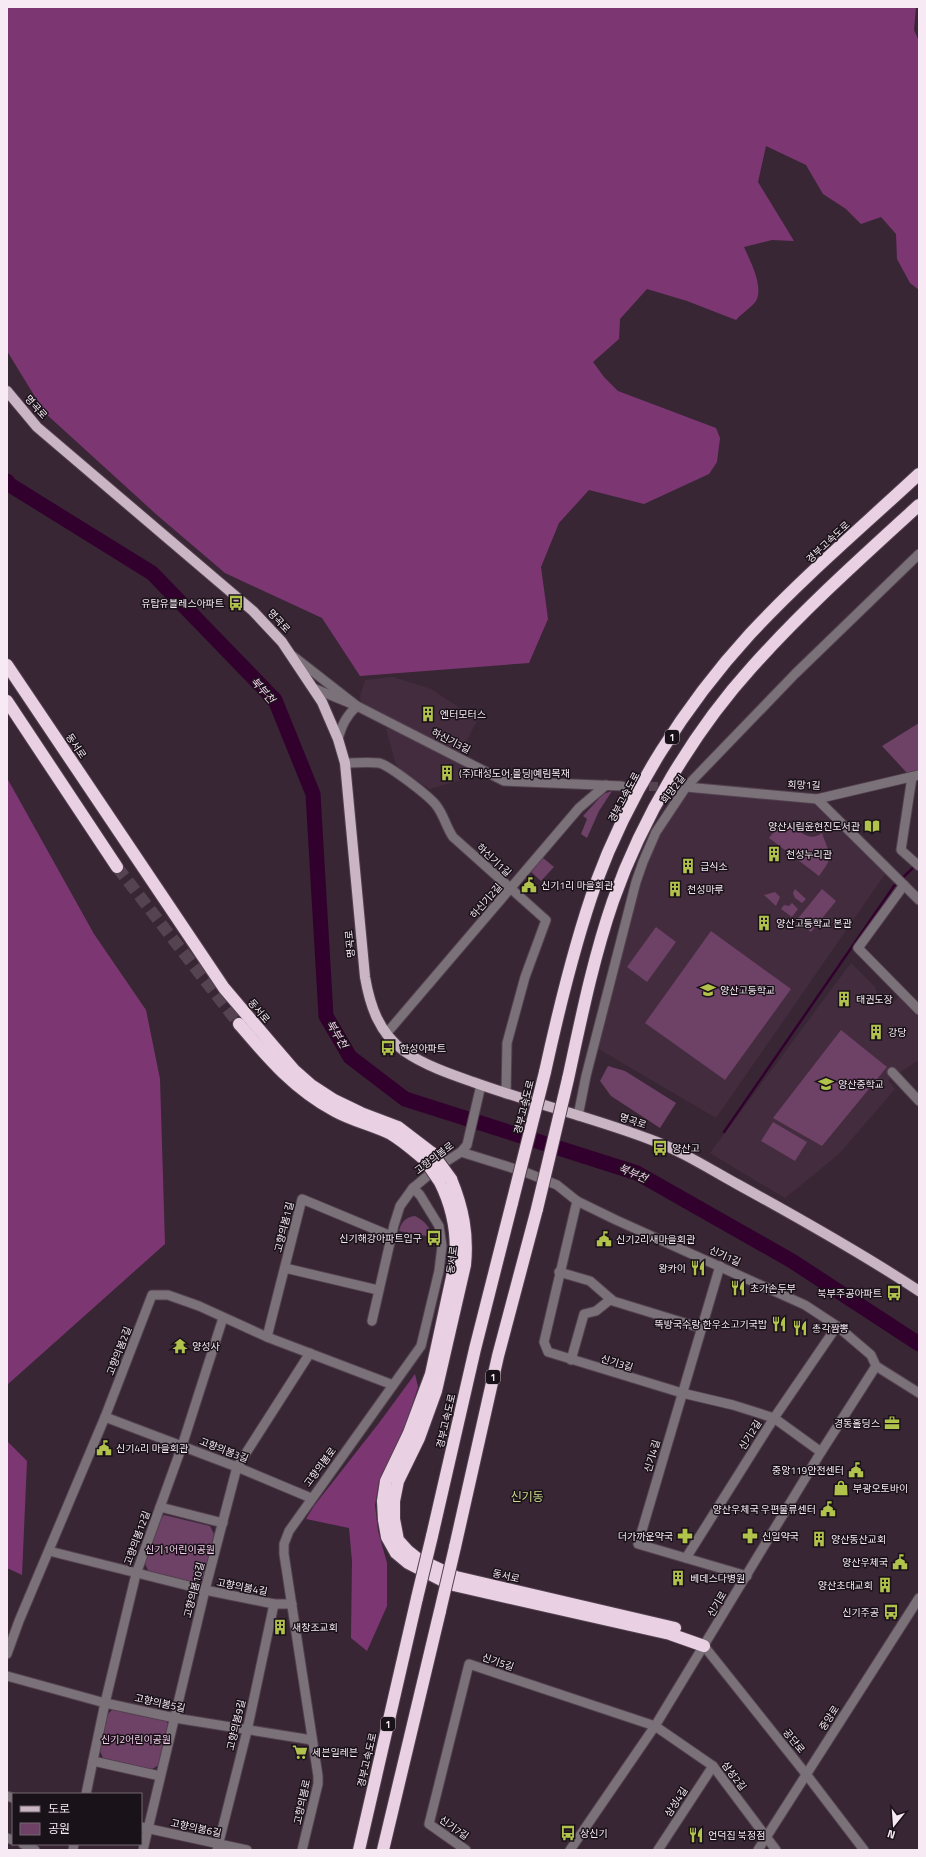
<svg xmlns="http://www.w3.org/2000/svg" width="926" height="1857" font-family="'Titillium Web','Noto Sans KR',sans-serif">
	<rect width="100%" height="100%" fill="#382635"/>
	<g fill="#442c3f">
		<polygon points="393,677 431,689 460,708 480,715 460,754 362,704 360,697 365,680"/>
		<polygon points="386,729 391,729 466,766 468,772 468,778 430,789 401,772 396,764"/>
		<polygon points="684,790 814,804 885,874 716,1118 597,1048 643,867 657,837"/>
		<polygon points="851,963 875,987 880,1003 887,1008 899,997 919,1017 919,1060 888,1080 895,1089 839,1154 785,1198 710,1153"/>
	</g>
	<g fill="#6e4166">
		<polygon points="919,723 919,770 907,773 882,746"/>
		<polygon points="612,791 599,811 587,838 581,834 587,819 583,816 603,794"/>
		<path d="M779 825H800L802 833C810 838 815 838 822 833 830 857 835 855 819 876L769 838Z"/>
		<polygon points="542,857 554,867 541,881 530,871"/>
		<polygon points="795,889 806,899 802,903 795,898 793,893"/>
		<polygon points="822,889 836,901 811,932 796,921"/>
		<polygon points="775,892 780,897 776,906 764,895"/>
		<polygon points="792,903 798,909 792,917 781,909 784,905 789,906"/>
		<polygon points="656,927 676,942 647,982 627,967"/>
		<polygon points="711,931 791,989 725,1080 645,1023"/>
		<polygon points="841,1030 887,1067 822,1146 773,1118"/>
		<polygon points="608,1066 625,1071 676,1103 660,1128 611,1096 600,1081"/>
		<polygon points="773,1122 807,1142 795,1161 761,1141"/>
		<path d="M415 1216C425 1221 430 1227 432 1237L399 1231C401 1222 406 1217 415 1216Z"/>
		<polygon points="164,1515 210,1526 214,1534 203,1578 196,1583 149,1572 144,1562 158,1521"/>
		<polygon points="114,1708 164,1718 168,1724 159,1765 152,1769 103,1758 99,1749 108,1714"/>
	</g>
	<g fill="#7c3772">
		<path d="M7 7H916L914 30 919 41V290L910 283 897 259 896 234 881 217 861 224 846 209 823 194 806 165 766 146 758 182 794 241 772 240 744 247C750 261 764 286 756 301 752 307 741 314 736 320L687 301 647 289 620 319 619 339 593 362 604 377 618 391 716 428 720 438 717 462 709 474 644 504 589 490 559 523 541 567 548 619 529 663 360 676 322 618 225 573 157 515 45 413 7 351Z"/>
		<polygon points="7,778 94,934 146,1010 160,1079 165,1244 7,1385"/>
		<polygon points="415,1374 418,1387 403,1434 379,1481 375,1505 378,1531 387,1563 387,1606 367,1651 351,1638 352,1561 349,1528 306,1519 314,1506 379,1423"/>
		<polygon points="7,1441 27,1461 22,1575 7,1568"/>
	</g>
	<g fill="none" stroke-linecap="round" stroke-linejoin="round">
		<polyline stroke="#32002d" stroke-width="2.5" points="724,1132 894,886 916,865"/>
		<polyline stroke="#32002d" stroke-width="15" points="7,481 10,485 152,573 275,700 313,794 326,1016 350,1057 405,1099 637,1173 792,1261 919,1344"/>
		<polyline stroke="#554352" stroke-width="9" stroke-dasharray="9 4.5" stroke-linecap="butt" points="622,786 686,787"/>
		<polyline stroke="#554352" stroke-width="12" stroke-dasharray="12 6" stroke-linecap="butt" points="117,867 239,1024"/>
		<g stroke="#534150" stroke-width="11">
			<g id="minor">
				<polyline points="293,656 357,706 504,781 622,786"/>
				<path d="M313 688 357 706C346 716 342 725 338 739"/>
				<path d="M345 763C356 763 368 762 379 763 389 765 429 796 436 805 444 815 446 827 453 837L546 920 525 977 507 1043 506 1094"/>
				<polyline points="912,777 901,850 919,866"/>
				<polyline points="686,787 817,799 919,775"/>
				<polyline points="817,799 919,900"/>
				<polyline points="904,885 858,948 919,1010"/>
				<polyline points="386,1034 579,808 606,785"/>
				<polyline points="892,1072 919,1101"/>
				<polyline points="578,1116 586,1076 636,882 643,862 656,832 686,787 795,674 919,554"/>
				<polyline points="461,1152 525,1172 557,1185 577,1201 616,1220 805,1305 837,1326 871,1355 876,1366"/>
				<polyline points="577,1201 544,1342 548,1352 682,1393 733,1405 774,1418 821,1452"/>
				<polyline points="720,1266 638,1544 747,1576"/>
				<polyline points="285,1268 378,1290"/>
				<polyline points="559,1272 590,1281 613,1301 701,1328"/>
				<polyline points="372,1321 394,1225 400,1206 413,1188"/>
				<polyline points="267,1337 302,1199 391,1236"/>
				<polyline points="571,1360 584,1314 596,1311 611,1299"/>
				<polyline points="876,1366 919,1393"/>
				<polyline points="105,1417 237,1467 311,1498"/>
				<polyline points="160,1507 223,1523"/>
				<polyline points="49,1551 205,1590 274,1604 292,1604"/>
				<polyline points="686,1558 774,1418 837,1326"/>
				<polyline points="704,1646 806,1774 864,1850"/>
				<polyline points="7,1654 19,1621 105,1417 152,1295 168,1295 199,1306 267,1337 393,1385"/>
				<polyline points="7,1676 105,1703 175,1718 312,1740"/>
				<polyline points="93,1761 160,1776"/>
				<polyline points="86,1794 105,1703 136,1574 182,1446 223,1318"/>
				<polyline points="7,1796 13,1798"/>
				<polyline points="141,1827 247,1850"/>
				<polyline points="7,1838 13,1840"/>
				<polyline points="23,1844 35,1850"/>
				<polyline points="73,1850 74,1844"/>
				<polyline points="143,1850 205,1590 237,1467 310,1353"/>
				<polyline points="217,1850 247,1731 274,1604"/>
				<polyline points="302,1850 318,1784 318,1776 284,1554 284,1544 289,1531 421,1346 439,1271 442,1246 439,1226 420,1195 413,1188 442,1164 461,1152 467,1145 481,1085"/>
				<polyline points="466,1850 429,1824 469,1664 655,1726 713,1766 776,1850"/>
				<polyline points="570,1850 655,1726 821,1452 876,1366"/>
				<polyline points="658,1850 713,1766"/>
				<polyline points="758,1850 919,1598"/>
			</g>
		</g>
		<g stroke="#534150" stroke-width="12">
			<path id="major" d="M7 391 37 427 253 611 282 642 322 702 338 739 345 763 365 977C370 1006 379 1033 404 1051 424 1065 450 1074 473 1082 531 1103 591 1117 649 1139 680 1150 708 1168 737 1184 799 1218 860 1252 919 1291"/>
		</g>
		<g stroke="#534150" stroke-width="14">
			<g id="highway">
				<polyline points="7,665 224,988 275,1048 294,1070 311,1085 334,1100 361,1113 398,1127 432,1153"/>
				<polyline points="7,701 117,867"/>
				<path d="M239 1024C268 1058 294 1089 335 1111 353 1121 373 1125 391 1134 403 1141 414 1151 425 1160"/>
				<path d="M545 1072C559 1008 574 945 596 883 629 793 685 705 750 634 803 577 862 527 919 474"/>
				<path d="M568 1079C581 1019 593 959 613 901 642 818 694 731 752 667 804 609 862 557 919 505"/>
				<path d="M451 1179C463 1208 468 1234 465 1265L436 1391 419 1438 398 1481 394 1501V1519L398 1540 408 1551 418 1559 456 1577 675 1628"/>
				<path d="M440 1182C453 1208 458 1233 455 1263L431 1374 409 1433 386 1481 383 1501 384 1520 387 1537 396 1553 408 1563 449 1584 670 1634 704 1646"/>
				<polyline points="432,1536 475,1349 512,1203"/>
				<polyline points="455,1547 498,1356 537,1209"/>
				<polyline points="359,1850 417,1598"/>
				<polyline points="383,1850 440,1611"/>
			</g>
		</g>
		<use href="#minor" stroke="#7b7179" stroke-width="9"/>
		<use href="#major" stroke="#cab5c5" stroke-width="10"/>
		<use href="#highway" stroke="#e9d0e3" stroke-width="12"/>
		<g stroke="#534150" stroke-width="14" stroke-linecap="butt">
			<g id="highway-bridge">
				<polyline points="432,1153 451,1179"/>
				<polyline points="425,1160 440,1182"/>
				<polyline points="512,1203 545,1072"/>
				<polyline points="537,1209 568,1079"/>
				<polyline points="417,1598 432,1536"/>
				<polyline points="440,1611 455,1547"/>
			</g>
		</g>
		<use href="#highway-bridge" stroke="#e9d0e3" stroke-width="12"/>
	</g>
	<defs>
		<g id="bus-bare" transform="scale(1.2)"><path d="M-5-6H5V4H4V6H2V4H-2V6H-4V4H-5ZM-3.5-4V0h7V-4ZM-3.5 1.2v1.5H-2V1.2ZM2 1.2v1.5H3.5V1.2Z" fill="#b2c34c" stroke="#1a1219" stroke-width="2.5" paint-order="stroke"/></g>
		<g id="building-bare" transform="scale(1.2)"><path d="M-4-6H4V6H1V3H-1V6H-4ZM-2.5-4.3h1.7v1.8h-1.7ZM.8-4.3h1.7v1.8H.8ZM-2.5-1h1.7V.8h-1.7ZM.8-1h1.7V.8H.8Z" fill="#b2c34c" stroke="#1a1219" stroke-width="2.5" paint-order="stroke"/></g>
		<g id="library-bare" transform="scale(1.2)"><path d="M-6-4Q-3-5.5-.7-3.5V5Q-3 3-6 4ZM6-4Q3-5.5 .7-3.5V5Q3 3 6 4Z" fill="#b2c34c" stroke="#1a1219" stroke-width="2.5" paint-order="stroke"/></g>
		<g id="civic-bare" transform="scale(1.2)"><path d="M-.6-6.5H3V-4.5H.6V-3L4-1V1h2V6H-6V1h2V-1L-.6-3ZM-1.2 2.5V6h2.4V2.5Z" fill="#b2c34c" stroke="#1a1219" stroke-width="2.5" paint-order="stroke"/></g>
		<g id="school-bare" transform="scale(1.2)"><path d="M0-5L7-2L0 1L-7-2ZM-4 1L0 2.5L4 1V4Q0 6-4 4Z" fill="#b2c34c" stroke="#1a1219" stroke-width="2.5" paint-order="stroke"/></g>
		<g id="restaurant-bare" transform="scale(1.2)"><path d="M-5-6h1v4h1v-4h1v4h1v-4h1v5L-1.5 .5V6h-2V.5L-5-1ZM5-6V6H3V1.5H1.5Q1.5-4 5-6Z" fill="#b2c34c" stroke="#1a1219" stroke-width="2.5" paint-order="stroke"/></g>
		<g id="temple-bare" transform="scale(1.2)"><path d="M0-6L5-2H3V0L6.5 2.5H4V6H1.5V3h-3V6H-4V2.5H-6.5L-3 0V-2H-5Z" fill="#b2c34c" stroke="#1a1219" stroke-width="2.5" paint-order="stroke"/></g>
		<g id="office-bare" transform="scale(1.2)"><path d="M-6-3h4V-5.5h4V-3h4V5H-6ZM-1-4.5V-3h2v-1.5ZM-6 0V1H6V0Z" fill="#b2c34c" stroke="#1a1219" stroke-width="2.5" paint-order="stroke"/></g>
		<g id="shop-bare" transform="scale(1.2)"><path d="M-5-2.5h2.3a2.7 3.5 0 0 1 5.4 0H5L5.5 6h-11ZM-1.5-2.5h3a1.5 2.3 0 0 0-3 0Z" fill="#b2c34c" stroke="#1a1219" stroke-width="2.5" paint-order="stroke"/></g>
		<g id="pharmacy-bare" transform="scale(1.2)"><path d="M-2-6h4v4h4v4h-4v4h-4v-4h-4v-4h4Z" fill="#b2c34c" stroke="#1a1219" stroke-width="2.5" paint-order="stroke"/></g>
		<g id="supermarket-bare" transform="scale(1.2)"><path d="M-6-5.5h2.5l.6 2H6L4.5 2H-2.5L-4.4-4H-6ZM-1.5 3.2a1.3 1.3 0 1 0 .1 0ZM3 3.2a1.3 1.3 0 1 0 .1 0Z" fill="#b2c34c" stroke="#1a1219" stroke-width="2.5" paint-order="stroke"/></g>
	</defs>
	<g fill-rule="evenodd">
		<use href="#bus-bare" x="236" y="603"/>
		<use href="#building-bare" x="428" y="714"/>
		<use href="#building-bare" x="447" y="773"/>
		<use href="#library-bare" x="872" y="826"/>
		<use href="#building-bare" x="774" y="854"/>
		<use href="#building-bare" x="688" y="866"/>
		<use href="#civic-bare" x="529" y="885"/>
		<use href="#building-bare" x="675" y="889"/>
		<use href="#building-bare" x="764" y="923"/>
		<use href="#school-bare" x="708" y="990"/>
		<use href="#building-bare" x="844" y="999"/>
		<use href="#building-bare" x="876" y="1032"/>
		<use href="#bus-bare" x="388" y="1048"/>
		<use href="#school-bare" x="826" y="1084"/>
		<use href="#bus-bare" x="660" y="1148"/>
		<use href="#bus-bare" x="434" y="1238"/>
		<use href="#civic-bare" x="604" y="1239"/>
		<use href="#restaurant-bare" x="698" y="1268"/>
		<use href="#restaurant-bare" x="738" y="1288"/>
		<use href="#bus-bare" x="894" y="1293"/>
		<use href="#restaurant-bare" x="779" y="1324"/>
		<use href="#restaurant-bare" x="800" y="1328"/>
		<use href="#temple-bare" x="180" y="1346"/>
		<use href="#office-bare" x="892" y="1423"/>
		<use href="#civic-bare" x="104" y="1448"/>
		<use href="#civic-bare" x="856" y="1470"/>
		<use href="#shop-bare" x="841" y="1488"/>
		<use href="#civic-bare" x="828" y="1509"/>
		<use href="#pharmacy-bare" x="685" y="1536"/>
		<use href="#pharmacy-bare" x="750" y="1536"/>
		<use href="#building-bare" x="819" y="1539"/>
		<use href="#civic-bare" x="900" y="1562"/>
		<use href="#building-bare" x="678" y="1578"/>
		<use href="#building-bare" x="885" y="1585"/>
		<use href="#bus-bare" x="891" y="1612"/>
		<use href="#building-bare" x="280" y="1627"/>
		<use href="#supermarket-bare" x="300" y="1752"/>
		<use href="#bus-bare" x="568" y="1833"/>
		<use href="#restaurant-bare" x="696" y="1835"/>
	</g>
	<g text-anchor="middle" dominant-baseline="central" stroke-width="3" stroke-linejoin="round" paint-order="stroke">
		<g fill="#1a1219" stroke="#b5a9b2" stroke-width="1">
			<rect x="665" y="730" width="14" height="14" rx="3"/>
			<rect x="486" y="1370" width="14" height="14" rx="3"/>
			<rect x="381" y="1717" width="14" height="14" rx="3"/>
		</g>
		<g font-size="9" font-weight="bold" fill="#f7eaf4">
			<text x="672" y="737">1</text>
			<text x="493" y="1377">1</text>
			<text x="388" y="1724">1</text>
		</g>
		<g font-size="10" fill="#f7eaf4" stroke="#1a1219">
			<text transform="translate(36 407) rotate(48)">명곡로</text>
			<text transform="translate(828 542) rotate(-43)">경부고속도로</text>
			<text transform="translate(279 621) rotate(47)">명곡로</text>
			<text transform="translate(451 741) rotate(27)">하신기3길</text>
			<text transform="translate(76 746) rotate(56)">동서로</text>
			<text transform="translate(804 785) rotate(2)">희망1길</text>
			<text transform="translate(673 789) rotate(-53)">희망2길</text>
			<text transform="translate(624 797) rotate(-62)">경부고속도로</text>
			<text transform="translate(494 860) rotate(43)">하신기1길</text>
			<text transform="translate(486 901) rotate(-49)">하신기2길</text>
			<text transform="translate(350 944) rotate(-95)">명곡로</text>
			<text transform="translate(259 1011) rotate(50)">동서로</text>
			<text transform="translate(524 1107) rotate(-76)">경부고속도로</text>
			<text transform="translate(633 1121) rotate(18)">명곡로</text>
			<text transform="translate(434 1158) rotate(-37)">고향의봄로</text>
			<text transform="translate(284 1227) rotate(-76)">고향의봄1길</text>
			<text transform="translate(725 1256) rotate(24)">신기1길</text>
			<text transform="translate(452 1260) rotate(-83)">동서로</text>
			<text transform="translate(119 1351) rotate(-69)">고향의봄2길</text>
			<text transform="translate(617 1363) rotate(17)">신기3길</text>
			<text transform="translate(446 1421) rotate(-77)">경부고속도로</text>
			<text transform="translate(750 1435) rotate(-58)">신기2길</text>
			<text transform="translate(224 1450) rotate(21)">고향의봄3길</text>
			<text transform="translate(652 1456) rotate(-74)">신기4길</text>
			<text transform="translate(320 1467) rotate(-53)">고향의봄로</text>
			<text transform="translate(137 1538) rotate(-70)">고향의봄12길</text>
			<text transform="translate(506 1576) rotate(13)">동서로</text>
			<text transform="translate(242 1587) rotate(11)">고향의봄4길</text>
			<text transform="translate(194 1590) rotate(-76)">고향의봄10길</text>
			<text transform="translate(717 1604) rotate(-59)">신기로</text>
			<text transform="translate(498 1662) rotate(19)">신기5길</text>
			<text transform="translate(160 1703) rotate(12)">고향의봄5길</text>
			<text transform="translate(829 1718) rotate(-57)">중앙로</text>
			<text transform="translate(236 1725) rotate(-77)">고향의봄9길</text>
			<text transform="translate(794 1741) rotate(51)">공단로</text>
			<text transform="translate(367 1760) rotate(-77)">경부고속도로</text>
			<text transform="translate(734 1776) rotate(53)">삼성2길</text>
			<text transform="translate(302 1802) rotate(-78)">고향의봄로</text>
			<text transform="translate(676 1802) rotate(-57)">삼성4길</text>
			<text transform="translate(196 1828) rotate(12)">고향의봄6길</text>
			<text transform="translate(454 1828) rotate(35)">신기7길</text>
		</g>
		<g font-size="10" fill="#f7eaf4" stroke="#1a1219" text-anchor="start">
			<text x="224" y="603" text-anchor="end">유탑유블레스아파트</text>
			<text x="440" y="714">엔터모터스</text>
			<text x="459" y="773">(주)대성도어·몰딩|예림목재</text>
			<text x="860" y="826" text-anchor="end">양산시립윤현진도서관</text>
			<text x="786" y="854">천성누리관</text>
			<text x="700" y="866">급식소</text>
			<text x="541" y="885">신기1리 마을회관</text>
			<text x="687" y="889">천성마루</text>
			<text x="776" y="923">양산고등학교 본관</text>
			<text x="720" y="990">양산고등학교</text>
			<text x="856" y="999">태권도장</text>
			<text x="888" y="1032">강당</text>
			<text x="400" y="1048">한성아파트</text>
			<text x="838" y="1084">양산중학교</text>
			<text x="672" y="1148">양산고</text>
			<text x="422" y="1238" text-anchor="end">신기해강아파트입구</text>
			<text x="616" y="1239">신기2리새마을회관</text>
			<text x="686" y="1268" text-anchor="end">왕카이</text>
			<text x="750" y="1288">초가손두부</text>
			<text x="882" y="1293" text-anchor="end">북부주공아파트</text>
			<text x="767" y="1324" text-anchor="end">뚝방국수랑 한우소고기국밥</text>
			<text x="812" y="1328">총각짬뽕</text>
			<text x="192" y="1346">양성사</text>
			<text x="880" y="1423" text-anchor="end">경동홀딩스</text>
			<text x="116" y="1448">신기4리 마을회관</text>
			<text x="844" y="1470" text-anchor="end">중앙119안전센터</text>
			<text x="853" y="1488">부광오토바이</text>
			<text x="816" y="1509" text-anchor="end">양산우체국 우편물류센터</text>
			<text x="673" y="1536" text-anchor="end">더가까운약국</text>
			<text x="762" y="1536">신일약국</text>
			<text x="831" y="1539">양산동산교회</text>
			<text x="888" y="1562" text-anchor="end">양산우체국</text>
			<text x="690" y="1578">베데스다병원</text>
			<text x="873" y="1585" text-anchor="end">양산초대교회</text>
			<text x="879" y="1612" text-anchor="end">신기주공</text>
			<text x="292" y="1627">새창조교회</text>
			<text x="312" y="1752">세븐일레븐</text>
			<text x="580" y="1833">상신기</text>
			<text x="708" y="1835">언덕집 북정점</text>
		</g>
		<g font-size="10" fill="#f7cfef" stroke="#1a1219">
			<text x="180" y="1549">신기1어린이공원</text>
			<text x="136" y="1739">신기2어린이공원</text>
		</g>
		<g font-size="11" font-style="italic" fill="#f9d1f1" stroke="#1a1219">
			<text transform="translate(263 690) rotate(49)">북부천</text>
			<text transform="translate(337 1034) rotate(59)">북부천</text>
			<text transform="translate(633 1173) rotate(23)">북부천</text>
		</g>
		<g font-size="12" fill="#cbd88c" stroke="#1a1219">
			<text x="527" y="1496">신기동</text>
		</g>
	</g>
	<rect width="926" height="1857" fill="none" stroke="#f7eaf4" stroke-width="16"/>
	<rect x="12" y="1793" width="130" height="52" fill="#1a1219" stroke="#726871"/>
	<rect x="20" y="1806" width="20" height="6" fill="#cab5c5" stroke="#726871"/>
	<text x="48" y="1813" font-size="12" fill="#f7eaf4">도로</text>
	<rect x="20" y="1823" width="20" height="12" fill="#6e4166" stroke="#726871"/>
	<text x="48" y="1833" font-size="12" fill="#f7eaf4">공원</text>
	<g transform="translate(894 1825) rotate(197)" stroke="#1a1219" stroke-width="3" paint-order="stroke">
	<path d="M0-3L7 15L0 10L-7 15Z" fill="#f7eaf4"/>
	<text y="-6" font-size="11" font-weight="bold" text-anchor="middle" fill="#f7eaf4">N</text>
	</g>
</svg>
